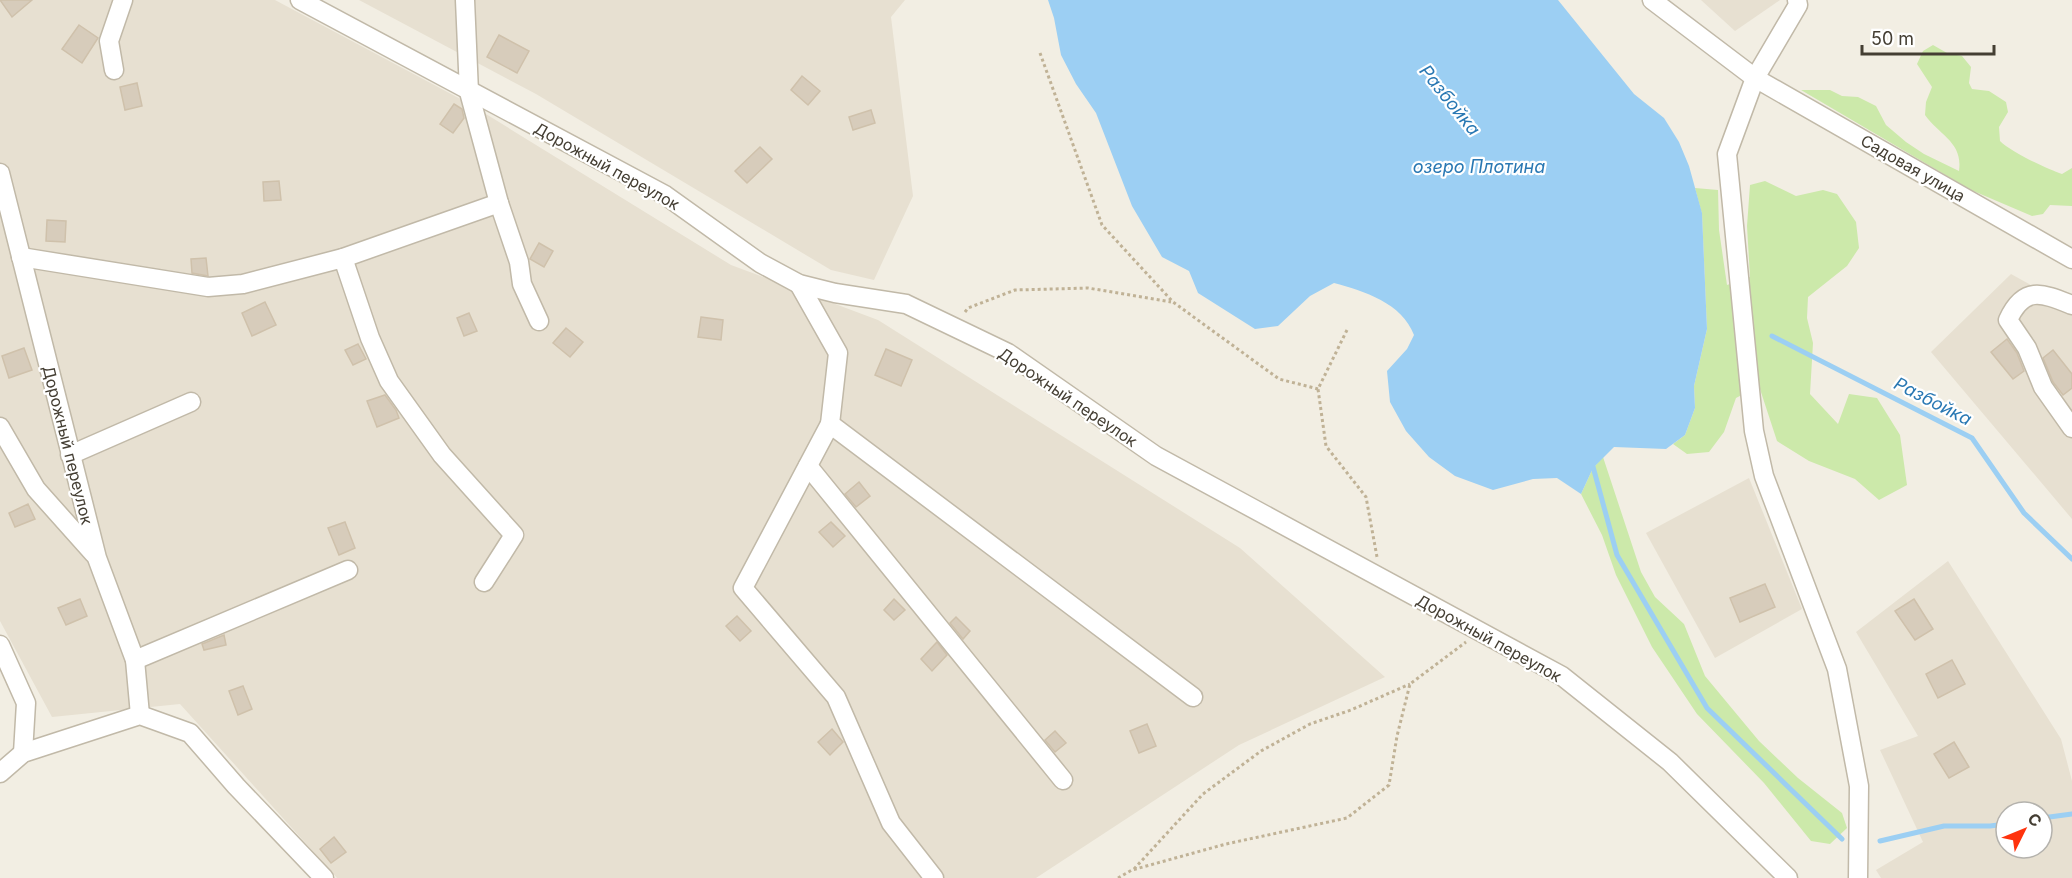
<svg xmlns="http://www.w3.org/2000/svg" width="2072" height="878" font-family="Inter,sans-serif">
	<rect width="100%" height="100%" fill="#f2eee3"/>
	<g fill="#e7e0d1" fill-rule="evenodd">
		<polygon points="0,0 275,0 468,103 731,265 878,320 1240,548 1385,677 1239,745 1036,878 337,878 180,704 52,717 0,621"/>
		<polygon points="359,0 905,0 891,17 913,196 874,280 831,270 536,94"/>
		<polygon points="1701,0 1780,0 1735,31"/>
		<polygon points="2011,274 2072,308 2072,519 1931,352"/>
		<polygon points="1749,478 1802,609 1715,658 1646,533"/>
		<path d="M1948 561 2061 739 2072 781V878H1881L1876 870 1923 842 1880 750 1918 736 1856 632ZM2006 812H2042V848H2006Z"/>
	</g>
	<g fill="#cce9aa">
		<path d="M1933 45 1947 53 1962 56 1971 67 1969 83 1972 89 1989 91 2006 102 2008 112 1999 127 2000 141C2011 152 2047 169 2062 174L2072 168V206L2050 205 2043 214 2032 216 1971 190 1801 90H1830L1842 96 1858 97 1876 106 1886 125 1906 142 1924 154 1959 171C1963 142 1940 136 1925 115L1926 102 1932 87 1917 64 1923 51Z"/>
		<polygon points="1765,181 1796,196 1823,190 1837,194 1856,222 1859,248 1847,266 1808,297 1807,318 1813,343 1810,394 1838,424 1849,394 1877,398 1900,435 1907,485 1879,500 1855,479 1809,461 1777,441 1759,386 1736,398 1724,432 1709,452 1687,454 1673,444 1685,435 1695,408 1694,386 1707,329 1702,214 1695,188 1718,190 1719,230 1727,285 1750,277 1747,226 1750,185"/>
		<polygon points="1603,457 1641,572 1655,597 1684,624 1705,676 1759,741 1798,778 1842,813 1847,828 1830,844 1811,841 1764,783 1697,714 1652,647 1616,575 1602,535 1581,494 1593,468"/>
	</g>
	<path fill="#9ccff3" d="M1048 0H1558L1634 94 1664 118 1679 142 1689 166 1702 213 1707 329 1694 386 1695 408 1685 435 1666 449 1614 447 1593 468 1581 494 1557 478 1533 479 1493 490 1455 476 1429 457 1406 431 1390 402 1387 371 1407 349 1414 335C1402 303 1364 291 1334 283L1310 296 1278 326 1255 329 1198 293 1189 271 1162 257 1132 206 1096 113 1076 84 1061 55 1054 18Z"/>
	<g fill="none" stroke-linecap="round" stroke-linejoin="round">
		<g stroke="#9ccff3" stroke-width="5">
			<polyline points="1772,336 1972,438 2024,513 2072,559"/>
			<polyline points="1592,463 1617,555 1707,708 1842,839"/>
			<polyline points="2042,818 2072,814"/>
			<polyline points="1880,841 1944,826 1990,826 2006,824"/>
		</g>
	</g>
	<g fill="#d7ccbb" stroke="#cfc1ab" stroke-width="1.5">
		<polygon points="0,0 32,0 12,17"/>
		<polygon points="79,25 98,38 82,63 62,49"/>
		<polygon points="499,35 529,51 517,73 487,57"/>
		<polygon points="802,76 820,91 808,105 791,90"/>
		<polygon points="137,83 142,106 125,110 120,87"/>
		<polygon points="454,104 462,109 464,118 453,133 440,124"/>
		<polygon points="871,110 875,123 853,130 849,117"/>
		<polygon points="760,147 772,159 747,183 735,171"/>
		<polygon points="279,181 281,200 264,201 263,182"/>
		<polygon points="47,220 66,221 65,242 46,241"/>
		<polygon points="539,243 553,251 544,267 530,259"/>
		<polygon points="206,258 208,276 192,273 191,259"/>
		<polygon points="265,302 276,325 252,336 242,313"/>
		<polygon points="469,313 477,331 464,336 457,318"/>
		<polygon points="701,317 723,320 721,340 698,337"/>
		<polygon points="566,328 583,342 570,357 553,343"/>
		<polygon points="2007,339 2017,353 2024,371 2013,379 1991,352"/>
		<polygon points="358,344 366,359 353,365 345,350"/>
		<polygon points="24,348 32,370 9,378 2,356"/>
		<polygon points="886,349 912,360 901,386 875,375"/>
		<polygon points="2053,350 2072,374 2072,388 2063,395 2053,382 2043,358"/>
		<polygon points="385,395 396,410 399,418 377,427 367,401"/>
		<polygon points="859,482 870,496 856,507 845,494"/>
		<polygon points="28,504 35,519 15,527 9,513"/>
		<polygon points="345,522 355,548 339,555 328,528"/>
		<polygon points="831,522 845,536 833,547 819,532"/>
		<polygon points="1765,584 1775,607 1740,622 1730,598"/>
		<polygon points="80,599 87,616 66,625 58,608"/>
		<polygon points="894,599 905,610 894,620 884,610"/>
		<polygon points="1914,599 1933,629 1915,640 1895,611"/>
		<polygon points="737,616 751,631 740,641 726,626"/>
		<polygon points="956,617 970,631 963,639 950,623"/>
		<polygon points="224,635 226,645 204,650 202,644"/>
		<polygon points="937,642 947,655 932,671 921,659"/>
		<polygon points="1952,660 1965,684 1938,698 1926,674"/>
		<polygon points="243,686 252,709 238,715 229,691"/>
		<polygon points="1147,724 1156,746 1139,753 1130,731"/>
		<polygon points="832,729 843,742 830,755 818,742"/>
		<polygon points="1055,731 1066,743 1055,752 1045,740"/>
		<polygon points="1954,742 1969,767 1949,778 1934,754"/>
		<polygon points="334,837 346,852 331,863 320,849"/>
	</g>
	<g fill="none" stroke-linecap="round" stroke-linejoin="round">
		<g stroke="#c1b9a8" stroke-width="21">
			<g id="minor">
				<polyline points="300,0 665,195 760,263 799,284 835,293 906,304 1008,353 1156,456 1562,676 1670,762 1788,878"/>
				<polyline points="465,0 469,92 499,203 519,262 522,284 539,321"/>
				<polyline points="1652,0 1755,78 2072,259"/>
				<polyline points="1797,0 1798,5 1755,78 1727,154 1754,431 1764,476 1837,669 1859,786 1858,878"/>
				<polyline points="114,70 109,41 123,0"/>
				<polyline points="0,173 97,558 135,660 140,715"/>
				<polyline points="21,257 208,287 243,284 343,258 499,203"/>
				<polyline points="343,258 370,338 389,381 442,455 514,535 484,582"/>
				<polyline points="799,284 838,353 830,424 1193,697"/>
				<path d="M2072 305C2042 293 2024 285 2008 320L2027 348 2043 387 2072 428"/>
				<polyline points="830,424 743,588 836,697 891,823 934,878"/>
				<polyline points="0,427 36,489 94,554"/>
				<polyline points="70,455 191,402"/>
				<polyline points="808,466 1063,780"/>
				<polyline points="0,645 26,703 23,753"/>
				<polyline points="135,660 348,570"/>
				<polyline points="0,773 23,753 140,715 190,733 236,786 324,878"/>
			</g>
		</g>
		<g stroke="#c0b296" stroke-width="3" stroke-dasharray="3 3" stroke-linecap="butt">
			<polyline points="1040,53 1102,225 1173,302 1279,379 1318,389"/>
			<polyline points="965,312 968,308 1015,290 1088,288 1171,302"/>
			<polyline points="1347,330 1318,389 1326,446 1366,497 1377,557"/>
			<polyline points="1134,869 1203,794 1261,751 1310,724 1351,710 1410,684"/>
			<polyline points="1118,878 1132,870 1226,844 1347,818 1389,785 1397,736 1410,684 1466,642"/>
		</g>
		<use href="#minor" stroke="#fff" stroke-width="18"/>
	</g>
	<g text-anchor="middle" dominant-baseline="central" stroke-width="4.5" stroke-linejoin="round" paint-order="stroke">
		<g font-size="16" fill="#443e33" stroke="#fff">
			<text transform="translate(607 166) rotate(29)">Дорожный переулок</text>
			<text transform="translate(1913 168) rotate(30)">Садовая улица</text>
			<text transform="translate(1068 397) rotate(34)">Дорожный переулок</text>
			<text transform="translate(68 445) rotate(76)">Дорожный переулок</text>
			<text transform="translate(1489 638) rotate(29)">Дорожный переулок</text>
		</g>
		<g font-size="18" font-style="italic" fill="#2978b3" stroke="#fff">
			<text transform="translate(1450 100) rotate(51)">Разбойка</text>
			<text x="1479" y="166">озеро Плотина</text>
			<text transform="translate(1933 401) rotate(27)">Разбойка</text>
		</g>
	</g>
	<g transform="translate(2024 830) rotate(47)"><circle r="28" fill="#ffffff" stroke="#b4b2ad" stroke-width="1.5"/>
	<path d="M0-4.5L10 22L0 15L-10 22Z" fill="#ff330d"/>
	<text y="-9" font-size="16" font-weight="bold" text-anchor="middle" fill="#443e33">С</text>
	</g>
	<path d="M1862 45v9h132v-9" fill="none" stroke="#443e33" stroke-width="3"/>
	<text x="1871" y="45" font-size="18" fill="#443e33" stroke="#ffffff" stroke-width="4.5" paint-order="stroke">50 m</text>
</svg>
